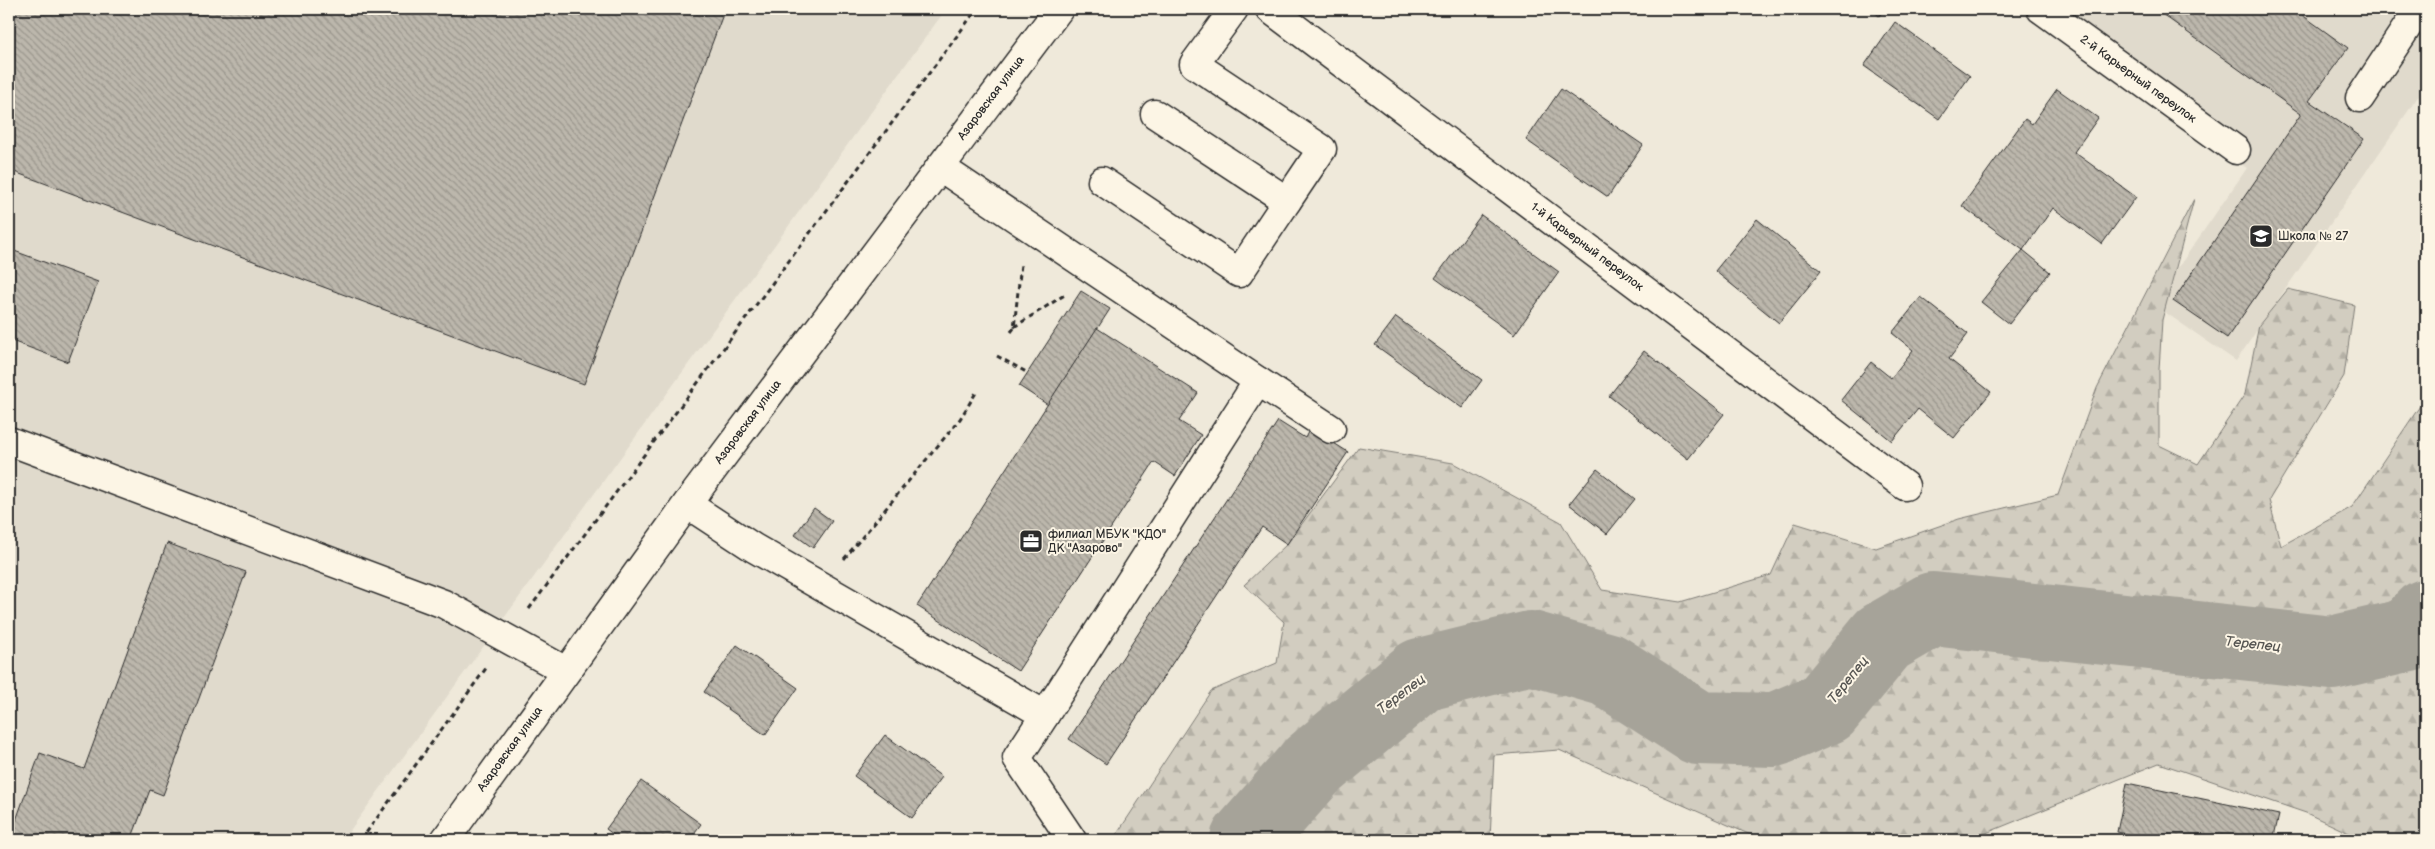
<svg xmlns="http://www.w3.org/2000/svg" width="2435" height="849" font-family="'Balsamiq Sans',sans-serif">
	<defs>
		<pattern id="forest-firs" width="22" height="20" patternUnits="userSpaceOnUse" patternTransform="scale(1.25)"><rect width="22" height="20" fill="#d2cdc0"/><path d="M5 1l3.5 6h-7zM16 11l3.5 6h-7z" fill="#b4b0a5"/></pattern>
		<pattern id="building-back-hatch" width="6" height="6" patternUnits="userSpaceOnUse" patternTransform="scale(1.25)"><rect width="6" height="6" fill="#bcb7ac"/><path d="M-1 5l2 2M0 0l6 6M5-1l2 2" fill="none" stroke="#99958c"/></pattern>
	</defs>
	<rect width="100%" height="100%" fill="#efe9da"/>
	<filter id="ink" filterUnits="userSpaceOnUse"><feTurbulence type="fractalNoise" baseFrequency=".02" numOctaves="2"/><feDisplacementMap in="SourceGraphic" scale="10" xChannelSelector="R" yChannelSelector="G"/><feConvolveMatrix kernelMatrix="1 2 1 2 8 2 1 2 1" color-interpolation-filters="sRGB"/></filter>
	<g filter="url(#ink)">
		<g fill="#e0dacc">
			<polygon points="9,9 946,9 343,840 9,840"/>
			<polygon points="2035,9 2396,9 2426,29 2426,85 2236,361 2153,304 2247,168 2029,18"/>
		</g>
		<polygon fill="url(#forest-firs)" stroke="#7e7c76" points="2194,199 2162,320 2159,370 2159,445 2198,464 2245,394 2259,325 2288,289 2354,305 2344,376 2269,500 2281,546 2352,507 2426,397 2426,840 2364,840 2306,813 2159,763 1969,840 1762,840 1559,750 1494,755 1490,840 1113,840 1211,691 1277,663 1284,622 1244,585 1287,544 1359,447 1453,463 1561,522 1602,590 1680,602 1771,575 1795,523 1876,548 1959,519 2058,495 2097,388"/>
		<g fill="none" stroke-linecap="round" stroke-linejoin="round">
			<polyline stroke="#a6a399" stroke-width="74" points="1247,840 1312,766 1421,675 1531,648 1608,670 1698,728 1774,730 1826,708 1883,638 1933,609 2332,653 2409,635 2426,616"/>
		</g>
		<g fill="url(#building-back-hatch)" stroke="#2b2b2b">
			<polygon points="9,9 725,9 584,384 9,170"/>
			<polygon points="1871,9 1885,9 1879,16"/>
			<polygon points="2155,9 2294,9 2348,48 2309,101 2364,139 2227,338 2173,301 2301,114"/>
			<polygon points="1895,22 1970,76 1939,119 1864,66"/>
			<polygon points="1561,89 1643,145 1608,197 1526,140"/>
			<polygon points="2057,89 2098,118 2074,152 2136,197 2102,244 2053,208 2023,250 1962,206 2025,119 2032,124"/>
			<polygon points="1481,215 1559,272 1514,335 1435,278"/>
			<polygon points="1757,219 1821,271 1779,323 1715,271"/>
			<polygon points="9,249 98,282 68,362 9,340"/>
			<polygon points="2023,250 2050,272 2009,324 1981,302"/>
			<polygon points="1081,291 1110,309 1048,405 1019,386"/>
			<polygon points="1921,297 1968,334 1949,359 1991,392 1954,438 1918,409 1892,441 1841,400 1871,362 1891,378 1913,350 1892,333"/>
			<polygon points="1396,317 1482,380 1462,408 1375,345"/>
			<polygon points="1097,328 1198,393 1179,421 1201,435 1175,476 1154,462 1018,671 917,606"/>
			<polygon points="1644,351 1724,414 1688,459 1609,396"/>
			<polygon points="1278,421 1305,438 1310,428 1348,452 1287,544 1262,527 1106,764 1069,739"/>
			<polygon points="1597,469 1635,499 1607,534 1569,504"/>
			<polygon points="814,508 832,521 813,548 795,535"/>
			<polygon points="167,543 246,572 163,795 150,790 131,840 9,840 40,753 84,769"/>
			<polygon points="737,645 798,688 765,735 704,692"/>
			<polygon points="885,735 942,777 912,818 854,776"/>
			<polygon points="641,781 701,824 689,840 621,840 606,829"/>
			<polygon points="2127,783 2279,815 2273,840 2157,840 2117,832"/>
		</g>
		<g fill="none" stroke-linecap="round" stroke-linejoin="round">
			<g stroke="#2b2b2b" stroke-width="31">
				<g id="minor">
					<polyline points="1270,9 1905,486"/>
					<polyline points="2041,9 2236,150"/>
					<polyline points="2360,98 2419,9"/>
					<polyline points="1155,114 1287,201 1322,149 1194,64 1234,9"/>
					<polyline points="940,167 1258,381"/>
					<polyline points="1102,181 1239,273 1287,201"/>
					<polyline points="9,441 444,604 566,671"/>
					<polyline points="687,504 754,548 1045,715 1017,758 1072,840"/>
					<polyline points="1045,715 1258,381 1331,429"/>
					<polyline points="445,840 687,504 1059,9"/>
				</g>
			</g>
			<g stroke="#2b2b2b" stroke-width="3" stroke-dasharray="5 4" stroke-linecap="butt">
				<polyline points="1014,327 1066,294"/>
				<polyline points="1011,332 1014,328 1021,264"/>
				<polyline points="997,356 1028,373"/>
				<polyline points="844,559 960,419 977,391"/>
				<polyline points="529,609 977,9"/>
				<polyline points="361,840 487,667"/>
			</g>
			<use href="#minor" stroke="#fcf5e5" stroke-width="28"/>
		</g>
	</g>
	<defs>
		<g id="school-square" transform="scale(1.25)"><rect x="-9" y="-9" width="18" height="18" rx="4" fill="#2b2b2b" stroke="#fcf5e5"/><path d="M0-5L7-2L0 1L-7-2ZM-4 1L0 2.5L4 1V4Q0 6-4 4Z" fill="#fff"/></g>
		<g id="office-square" transform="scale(1.25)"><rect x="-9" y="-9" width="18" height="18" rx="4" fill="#2b2b2b" stroke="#fcf5e5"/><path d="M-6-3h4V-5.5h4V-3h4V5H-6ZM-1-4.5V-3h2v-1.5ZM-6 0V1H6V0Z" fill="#fff"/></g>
	</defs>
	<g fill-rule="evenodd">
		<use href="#school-square" x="2261" y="236"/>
		<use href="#office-square" x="1031" y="541"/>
	</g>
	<g text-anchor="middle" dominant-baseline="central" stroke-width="4" stroke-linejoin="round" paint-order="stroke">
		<g font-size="12" fill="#2b2b2b" stroke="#fcf5e5">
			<text transform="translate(2138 79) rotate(36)">2-й Карьерный переулок</text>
			<text transform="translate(991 98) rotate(-53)">Азаровская улица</text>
			<text transform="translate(1587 247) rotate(37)">1-й Карьерный переулок</text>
			<text transform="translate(748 422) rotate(-53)">Азаровская улица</text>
			<text transform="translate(510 749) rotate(-54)">Азаровская улица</text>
		</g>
		<g font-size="12" fill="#2b2b2b" stroke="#fcf5e5" text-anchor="start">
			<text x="2278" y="236">Школа № 27</text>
			<text x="1048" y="534">филиал МБУК "КДО"<tspan x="1048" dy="14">ДК "Азарово"</tspan></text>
		</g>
		<g font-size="14" font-style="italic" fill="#565552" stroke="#fcf5e5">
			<text transform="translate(2253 644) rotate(6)">Терепец</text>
			<text transform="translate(1848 680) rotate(-51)">Терепец</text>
			<text transform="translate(1401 694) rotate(-37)">Терепец</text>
		</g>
	</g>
	<rect width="2435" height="849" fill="none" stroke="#fcf5e5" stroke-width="30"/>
	<rect x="15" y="15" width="2405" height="819" fill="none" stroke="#2b2b2b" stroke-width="2" filter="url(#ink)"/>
</svg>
